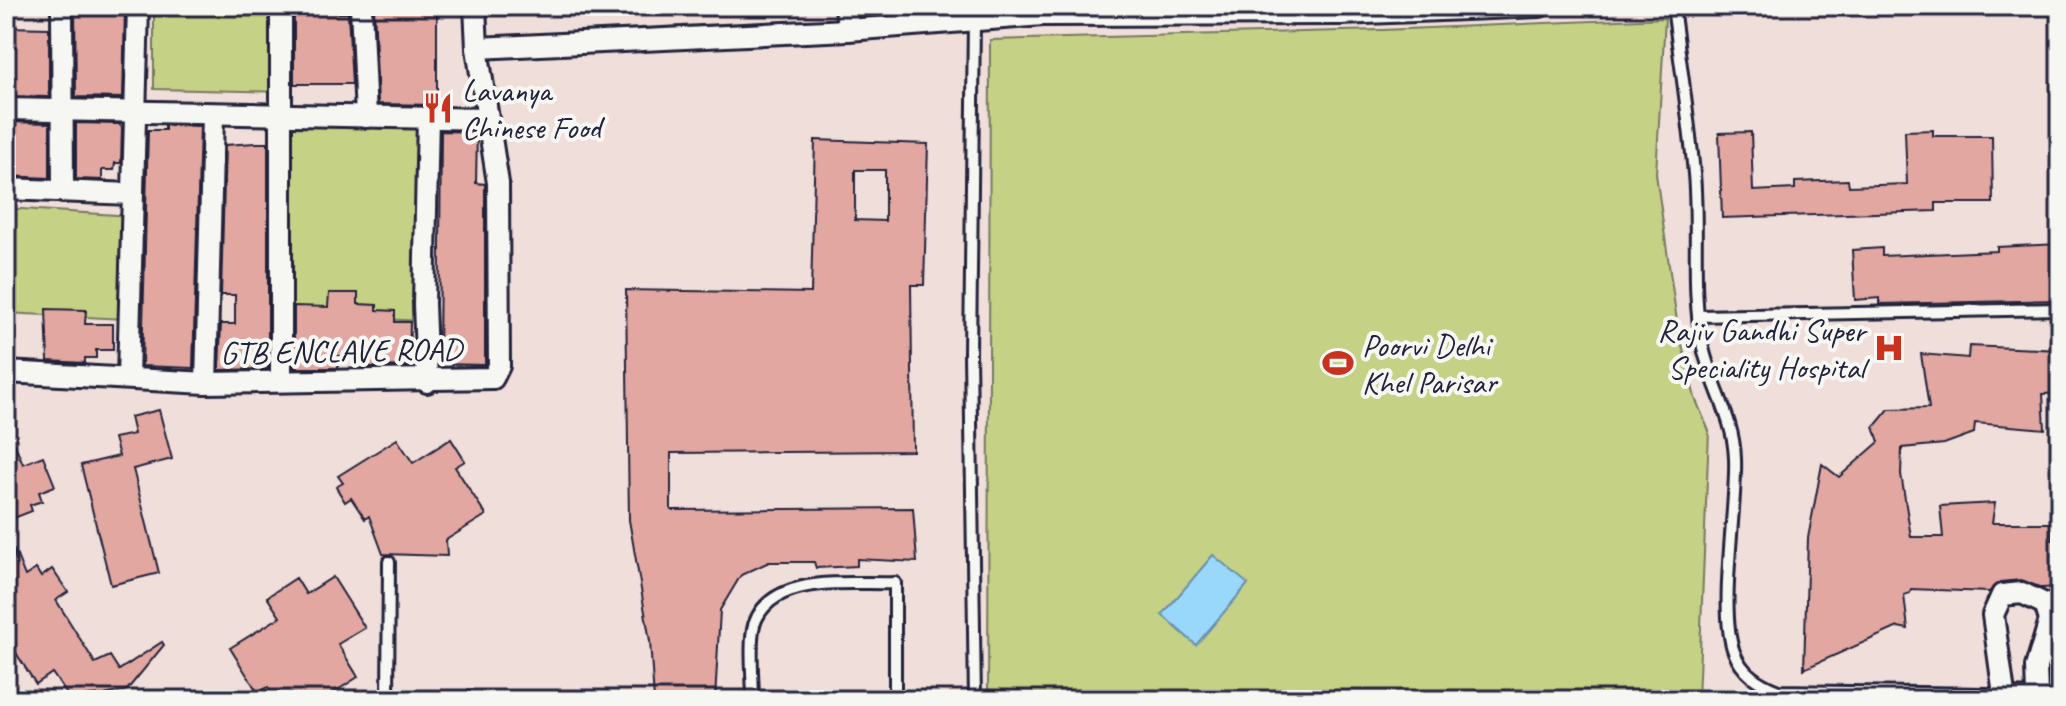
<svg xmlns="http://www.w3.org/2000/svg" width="2066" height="706" font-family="Caveat,sans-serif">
	<rect width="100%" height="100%" fill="#f0deda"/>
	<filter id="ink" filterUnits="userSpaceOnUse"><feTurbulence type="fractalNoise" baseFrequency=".0125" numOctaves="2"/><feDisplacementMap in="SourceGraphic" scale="16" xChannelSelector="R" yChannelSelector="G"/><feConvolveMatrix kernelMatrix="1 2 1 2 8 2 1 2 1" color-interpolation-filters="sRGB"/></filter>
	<g filter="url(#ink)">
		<g fill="#c5d185" stroke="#747a60" stroke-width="2">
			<polygon points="154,6 287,6 288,92 154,89"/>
			<polygon points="1665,18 1656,174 1678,328 1695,398 1709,431 1698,700 988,700 990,40 1382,30"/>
			<polygon points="290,122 432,123 426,321 285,315"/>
			<polygon points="6,208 132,216 125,319 6,313"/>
		</g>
		<polygon fill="#99d8fb" stroke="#698fae" stroke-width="2" points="1213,555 1248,584 1196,645 1162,615"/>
		<g fill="#e2a7a1" stroke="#22223b" stroke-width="2" fill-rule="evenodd">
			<polygon points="75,6 125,6 123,98 76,97"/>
			<polygon points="294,6 323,6 323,13 348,13 352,84 294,84"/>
			<polygon points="374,6 424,6 424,13 437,13 437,105 378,104"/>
			<polygon points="6,27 49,28 49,97 6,96"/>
			<polygon points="6,122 50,123 50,178 6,176"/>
			<polygon points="76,123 119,124 122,128 121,163 115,163 114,170 102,170 102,180 76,179"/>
			<polygon points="165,125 200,126 193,368 142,366 148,130 165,130"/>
			<polygon points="1933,130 1933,136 1992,136 1993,203 1936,203 1936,211 1722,218 1719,133 1751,132 1753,191 1795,189 1795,182 1848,180 1849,186 1907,184 1905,131"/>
			<polygon points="441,131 477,132 476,183 485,184 485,365 439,364"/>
			<path d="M815 140 928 144 924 285H911L913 451 671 453V510L913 508 917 562 857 559V566L816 568 814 562H769L741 575 720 610 715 700H654L650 641 629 520 626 290 811 293ZM855 170H885V221L855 220Z"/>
			<polygon points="255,143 268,143 268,369 219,370 221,324 235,324 235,295 221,295 225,145"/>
			<polygon points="2060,244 2060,300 1880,304 1880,298 1855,300 1852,250 1882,248 1882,256 1997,251 1997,247"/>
			<polygon points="329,293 358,293 358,304 377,305 377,310 395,311 395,322 410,322 409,366 369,367 369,357 338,356 338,368 294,368 294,306 328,307"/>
			<polygon points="46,309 86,310 85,324 113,324 113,350 96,350 96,358 85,358 85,363 48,361"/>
			<polygon points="1969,346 2060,350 2060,393 2043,394 2045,429 1975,423 1974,433 1944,444 1902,448 1901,474 1911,537 1943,537 1940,506 1995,503 1992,523 2052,523 2052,540 2060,540 2060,587 2042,588 2021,580 2000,582 1989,592 1911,589 1910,593 1904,595 1908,629 1898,627 1804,669 1808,538 1822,464 1839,477 1879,442 1874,427 1889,409 1929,408 1921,354 1968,358"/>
			<polygon points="159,410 172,459 133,469 159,573 111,585 81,465 119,456 114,438 134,434 130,417"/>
			<polygon points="6,423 23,464 43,456 55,486 39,492 42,501 30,505 32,511 6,521"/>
			<polygon points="397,439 413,463 451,439 465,461 455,467 486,515 446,540 447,556 383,554 369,516 365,519 351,498 345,502 336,487 343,483 338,476"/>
			<polygon points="15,551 25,576 36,569 41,577 52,569 68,592 56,600 95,663 110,656 119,670 162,642 164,645 127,690 104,695 69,697 52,673 36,684 16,653 6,660 6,598"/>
			<polygon points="333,577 365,628 338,644 358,677 322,700 284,700 278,691 273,694 268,687 258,693 230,648 280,617 267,597 296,578 306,594"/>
		</g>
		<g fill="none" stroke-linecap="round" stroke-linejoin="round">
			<g stroke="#22223b" stroke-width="16">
				<g id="lane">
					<path d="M1673 6C1680 62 1689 118 1694 174 1699 230 1691 289 1702 343 1710 384 1734 417 1735 459 1737 508 1718 610 1734 652 1742 673 1758 683 1778 691L2060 695"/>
					<polyline points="974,21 970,353 975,700"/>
					<polyline points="1698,316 2060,309"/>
					<polyline points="388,700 389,562"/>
					<path d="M753 700C753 680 749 642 754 625 771 572 852 585 895 583V700"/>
				</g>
			</g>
			<g stroke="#22223b" stroke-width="26">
				<g id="street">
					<polyline points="62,6 63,192"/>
					<polyline points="361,6 366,117"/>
					<polyline points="846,6 848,30"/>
					<polyline points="1340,14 1540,6"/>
					<polyline points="477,48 848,30 1043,15 1340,14 1340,6"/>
					<polyline points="6,109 488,119"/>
					<polyline points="6,189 132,194"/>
					<polyline points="6,372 206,383 493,378 499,366 498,183 477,48 475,6"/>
					<polyline points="128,378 138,6"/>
					<polyline points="281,381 281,6"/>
					<polyline points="427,382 424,304 428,117"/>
					<polyline points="206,383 213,115"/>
					<polyline points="2004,694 1993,615 2002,595 2022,593 2045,604 2050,620 2036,667 2037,695"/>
				</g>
			</g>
			<use href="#lane" stroke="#f6f6f2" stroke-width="10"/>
			<use href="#street" stroke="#f6f6f2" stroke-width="20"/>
		</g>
	</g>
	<defs>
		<g id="restaurant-bare" transform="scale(2.4)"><path d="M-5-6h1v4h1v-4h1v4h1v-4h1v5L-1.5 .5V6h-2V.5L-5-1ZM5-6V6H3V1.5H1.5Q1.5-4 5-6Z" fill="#c8321e" stroke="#f6f6f2" stroke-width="2.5" paint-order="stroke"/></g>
		<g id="hospital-bare" transform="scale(2.4)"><path d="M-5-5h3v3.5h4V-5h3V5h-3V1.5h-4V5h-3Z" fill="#c8321e" stroke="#f6f6f2" stroke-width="2.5" paint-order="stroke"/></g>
		<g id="stadium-bare" transform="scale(2.4)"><path d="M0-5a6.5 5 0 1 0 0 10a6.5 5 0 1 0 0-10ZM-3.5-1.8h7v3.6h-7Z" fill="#c8321e" stroke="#f6f6f2" stroke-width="2.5" paint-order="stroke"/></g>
	</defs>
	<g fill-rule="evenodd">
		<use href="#restaurant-bare" x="438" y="108"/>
		<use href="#hospital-bare" x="1889" y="348"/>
		<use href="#stadium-bare" x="1338" y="363"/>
	</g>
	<g text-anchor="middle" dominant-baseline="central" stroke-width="8" stroke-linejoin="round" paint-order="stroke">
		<g font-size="32" fill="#22223b" stroke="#f6f6f2" text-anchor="start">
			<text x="462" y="90">Lavanya<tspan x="462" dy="37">Chinese Food</tspan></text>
			<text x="1865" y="330" text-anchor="end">Rajiv Gandhi Super<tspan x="1865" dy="37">Speciality Hospital</tspan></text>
			<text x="1362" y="345">Poorvi Delhi<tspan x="1362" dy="37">Khel Parisar</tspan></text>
		</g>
		<g font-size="32" fill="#22223b" stroke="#f6f6f2">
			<text transform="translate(341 351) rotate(-1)">GTB ENCLAVE ROAD</text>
		</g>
	</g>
	<rect width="2066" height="706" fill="none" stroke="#f6f6f2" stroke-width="32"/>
	<rect x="16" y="16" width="2034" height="674" fill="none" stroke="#22223b" stroke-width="3" filter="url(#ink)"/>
</svg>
